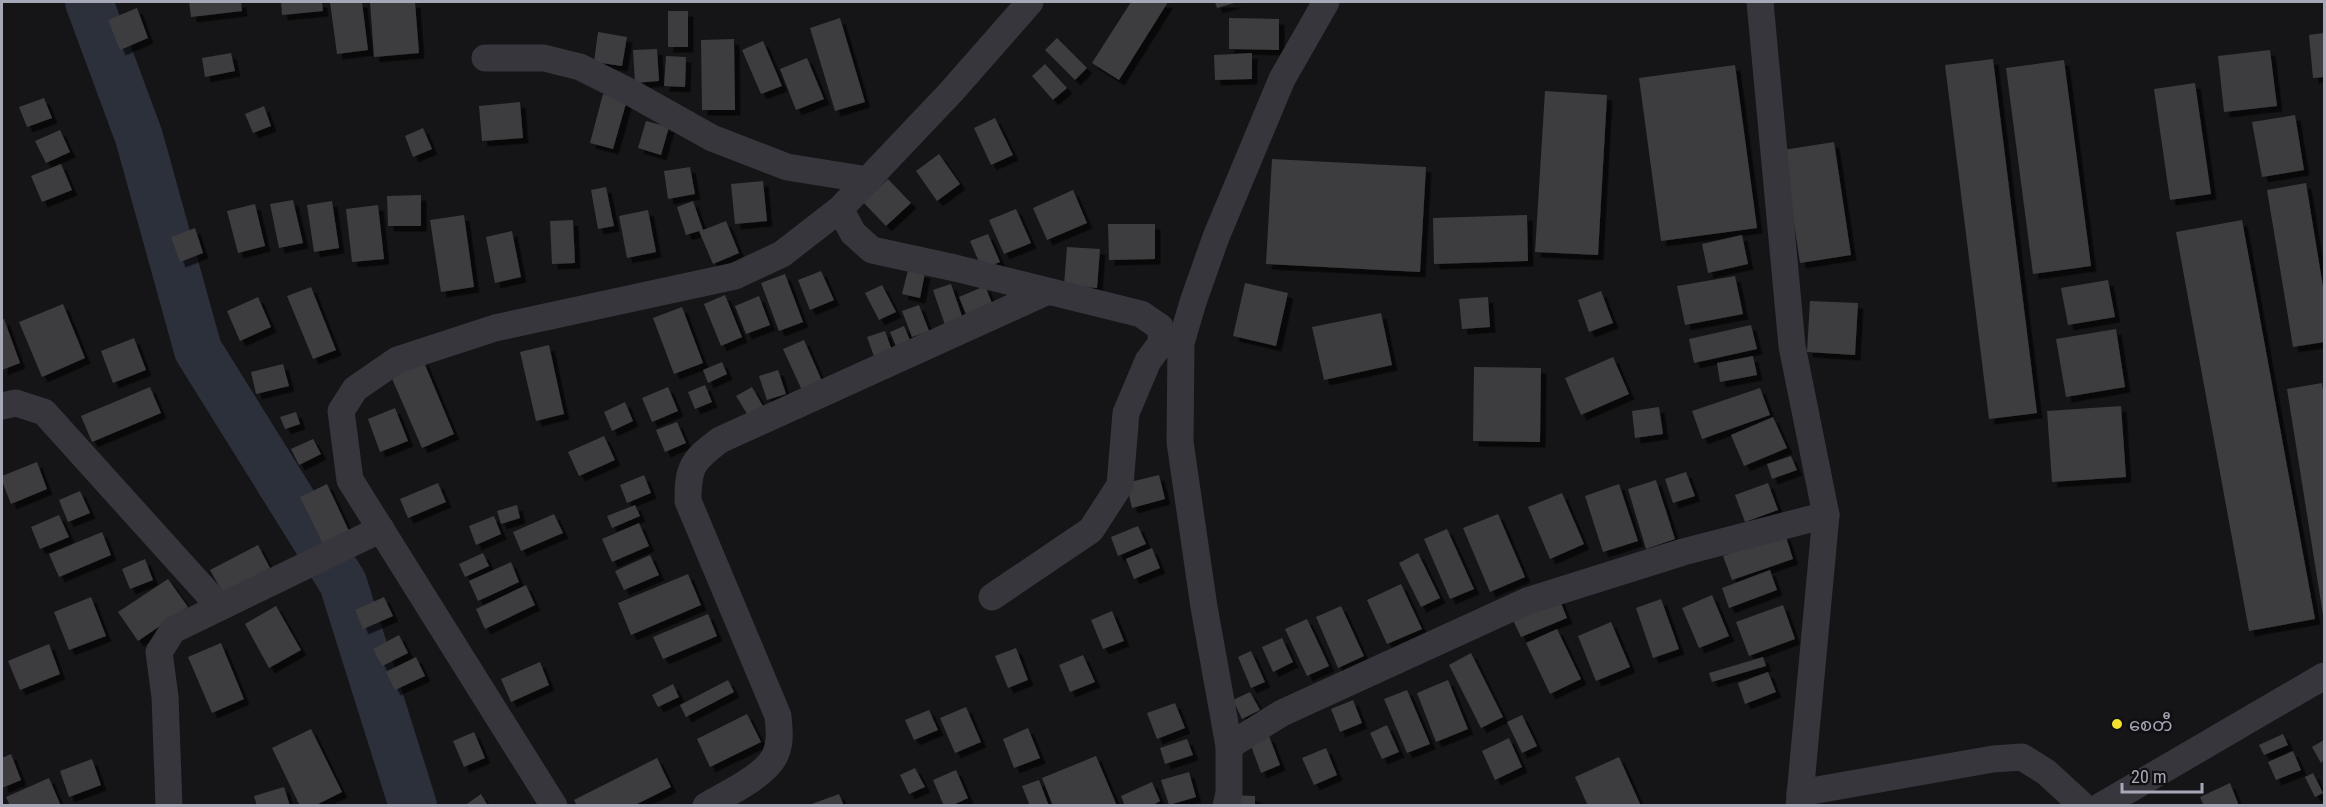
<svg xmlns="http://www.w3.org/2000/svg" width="2326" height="807" font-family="'Roboto Condensed','Noto Sans Myanmar',sans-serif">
	<defs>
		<filter id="shadow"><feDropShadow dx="5.5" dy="5.5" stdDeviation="0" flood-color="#0009"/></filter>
	</defs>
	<rect width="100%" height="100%" fill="#151517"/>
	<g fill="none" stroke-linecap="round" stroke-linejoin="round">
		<polyline stroke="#2b303b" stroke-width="48" points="89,2 139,137 198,350 343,583 413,806"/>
	</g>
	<g fill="#3c3c41" filter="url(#shadow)">
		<polygon points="189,2 241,2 242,11 191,17"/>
		<polygon points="281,2 322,2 323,11 282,15"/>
		<polygon points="330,2 362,2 368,50 337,54"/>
		<polygon points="370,2 415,2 419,53 374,57"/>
		<polygon points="1131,2 1168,2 1119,80 1092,63"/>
		<polygon points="1215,2 1238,2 1217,8"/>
		<polygon points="137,8 148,38 120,50 108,20"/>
		<rect x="668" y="11" width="20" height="36"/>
		<polygon points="840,18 865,102 835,111 810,28"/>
		<polygon points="1229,18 1279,19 1279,50 1229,49"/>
		<polygon points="598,32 627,37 622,66 594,62"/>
		<polygon points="2324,33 2324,77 2313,78 2309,35"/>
		<polygon points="1057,38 1087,68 1075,80 1045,50"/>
		<polygon points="734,39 735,110 702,110 701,40"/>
		<polygon points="763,41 782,86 761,94 742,50"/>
		<polygon points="657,49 659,81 635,83 633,50"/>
		<polygon points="2270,50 2277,106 2224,112 2218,56"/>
		<polygon points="231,53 235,71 205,77 202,58"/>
		<polygon points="1252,53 1252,79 1215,80 1214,55"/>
		<polygon points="666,56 686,57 685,87 664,86"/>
		<polygon points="807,58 824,99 796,110 780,69"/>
		<polygon points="1993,59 2037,413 1989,419 1945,65"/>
		<polygon points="2064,60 2091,266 2033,274 2006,68"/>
		<polygon points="1045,64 1067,88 1053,100 1032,76"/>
		<polygon points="1735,65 1757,228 1661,241 1639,78"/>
		<polygon points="2195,83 2211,194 2170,200 2154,89"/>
		<polygon points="1545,91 1607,95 1598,255 1535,252"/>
		<polygon points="603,94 627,100 613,149 590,143"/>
		<polygon points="44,98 52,118 27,127 19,107"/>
		<polygon points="520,102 523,138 482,141 479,106"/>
		<polygon points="264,106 271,126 253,133 245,114"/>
		<polygon points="2295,115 2304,170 2262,177 2252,122"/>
		<polygon points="995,118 1013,155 991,165 974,128"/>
		<polygon points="646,121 669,127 661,155 638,148"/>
		<polygon points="423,128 432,149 413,157 405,136"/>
		<polygon points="60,130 70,152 46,163 35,141"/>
		<polygon points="1834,142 1851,255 1800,263 1783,150"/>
		<polygon points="939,154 960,184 937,201 916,171"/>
		<polygon points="1272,159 1426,167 1420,272 1266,264"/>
		<polygon points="61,164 72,190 42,202 31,176"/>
		<polygon points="690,167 695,194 668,199 664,171"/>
		<polygon points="888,179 911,203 886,226 863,202"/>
		<polygon points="763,181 767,221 735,224 731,184"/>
		<polygon points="2306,183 2324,293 2324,342 2293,347 2267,190"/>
		<polygon points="606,187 614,226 598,229 591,190"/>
		<polygon points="1073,190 1087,223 1047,240 1033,208"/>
		<polygon points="421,195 421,226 388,226 387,196"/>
		<polygon points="293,200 303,243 279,248 270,204"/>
		<polygon points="332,201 339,248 314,252 307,205"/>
		<polygon points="693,201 703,230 726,221 739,253 713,264 699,231 686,235 677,207"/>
		<polygon points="255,204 265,246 238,253 227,211"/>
		<polygon points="378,205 384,259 352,262 346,209"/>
		<polygon points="1016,209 1031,243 1004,254 989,220"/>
		<polygon points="648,210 656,252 627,258 619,216"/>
		<polygon points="464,215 474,287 441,292 430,220"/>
		<polygon points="1527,215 1528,261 1434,264 1433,218"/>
		<polygon points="573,220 575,263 552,264 550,221"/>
		<polygon points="2242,220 2315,619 2249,631 2176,232"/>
		<polygon points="1108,224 1155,224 1155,259 1109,260"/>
		<polygon points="195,228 203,253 180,262 171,237"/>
		<polygon points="512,231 521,277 495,283 486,237"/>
		<polygon points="988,234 1000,262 982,269 970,241"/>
		<polygon points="1742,235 1748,264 1708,273 1702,244"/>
		<polygon points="1067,247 1100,249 1097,288 1064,285"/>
		<polygon points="908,270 925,273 920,298 902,294"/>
		<polygon points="821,271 834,300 810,310 798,280"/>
		<polygon points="785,274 803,322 779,331 761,283"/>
		<polygon points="1735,276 1743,314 1685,325 1677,286"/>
		<polygon points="2108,280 2115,317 2068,325 2061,288"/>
		<polygon points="1245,283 1288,293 1276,346 1233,336"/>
		<polygon points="951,284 963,319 945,325 933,290"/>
		<polygon points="882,285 896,312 879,320 865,293"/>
		<polygon points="985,286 994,308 968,319 959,297"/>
		<polygon points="311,287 336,350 313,359 287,296"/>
		<polygon points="1601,291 1613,323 1589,332 1578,300"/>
		<polygon points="725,295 742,337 721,346 704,304"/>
		<polygon points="759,296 770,325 746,334 735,306"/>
		<polygon points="258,297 271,327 240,341 227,311"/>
		<polygon points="1488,297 1490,327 1462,329 1459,299"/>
		<polygon points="1810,301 1858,303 1855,355 1807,352"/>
		<polygon points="63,304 85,358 42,377 19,322"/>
		<polygon points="919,305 929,331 912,337 902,311"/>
		<polygon points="682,307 703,363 674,374 653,318"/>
		<polygon points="1381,313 1392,365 1324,380 1312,327"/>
		<polygon points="2,319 4,319 20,363 2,370"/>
		<polygon points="1751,325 1757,349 1694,363 1689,339"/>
		<polygon points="904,326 912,345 898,351 890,332"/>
		<polygon points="2116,329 2125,387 2066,397 2056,339"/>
		<polygon points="885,331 893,353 875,359 867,337"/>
		<polygon points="134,338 146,370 113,383 101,351"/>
		<polygon points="804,340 825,388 805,397 783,349"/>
		<polygon points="549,345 564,414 536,421 520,352"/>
		<polygon points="1753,356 1757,375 1720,382 1717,363"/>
		<polygon points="1613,357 1629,394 1581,415 1565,378"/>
		<polygon points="423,360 454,434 422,448 390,374"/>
		<polygon points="722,362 727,374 708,383 703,370"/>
		<polygon points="283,364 289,386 256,394 251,372"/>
		<polygon points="1474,367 1541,368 1540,442 1473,441"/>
		<polygon points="778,370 786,394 767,400 759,376"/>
		<polygon points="2322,383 2324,398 2323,615 2287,389"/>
		<polygon points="705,385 712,402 695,409 688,392"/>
		<polygon points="150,387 161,413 92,442 81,416"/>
		<polygon points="668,387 678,411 652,422 642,398"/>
		<polygon points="752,387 764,408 749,417 736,396"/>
		<polygon points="1760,388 1770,415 1702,439 1692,411"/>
		<polygon points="625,402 633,421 612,431 604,412"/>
		<polygon points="2121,406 2126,477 2052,482 2047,411"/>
		<polygon points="1659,407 1663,434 1635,438 1632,411"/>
		<polygon points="395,408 408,441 380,452 368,419"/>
		<polygon points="296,412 300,424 285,429 280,417"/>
		<polygon points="1773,417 1787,448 1744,466 1731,435"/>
		<polygon points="677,422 686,443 665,452 656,430"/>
		<polygon points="604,436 615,460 579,476 568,452"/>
		<polygon points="313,439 321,454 299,465 291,449"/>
		<polygon points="1791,456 1797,470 1772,479 1767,464"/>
		<polygon points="37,462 47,489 11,504 2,481 2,476"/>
		<polygon points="1686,472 1695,496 1673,503 1665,479"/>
		<polygon points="644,475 651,493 627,503 620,485"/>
		<polygon points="1159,475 1165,499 1132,508 1126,483"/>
		<polygon points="1656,480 1675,539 1646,549 1628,489"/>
		<polygon points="438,483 446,502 408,518 400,499"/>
		<polygon points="1768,483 1778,510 1745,522 1735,495"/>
		<polygon points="327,484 349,531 323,544 300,497"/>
		<polygon points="1619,484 1638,541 1603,552 1585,496"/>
		<polygon points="80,491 90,513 68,522 59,500"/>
		<polygon points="1562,493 1584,544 1550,559 1528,507"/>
		<polygon points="517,505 520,518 501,524 497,511"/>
		<polygon points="635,505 640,516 612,528 607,516"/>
		<polygon points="554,514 563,533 521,551 513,532"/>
		<polygon points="1498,514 1525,577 1490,592 1463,528"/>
		<polygon points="59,515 69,537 40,549 31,527"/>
		<polygon points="494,516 501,534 476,545 469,526"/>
		<polygon points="639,523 649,546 612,562 602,539"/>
		<polygon points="1138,526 1146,544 1118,556 1111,537"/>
		<polygon points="1447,529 1474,589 1450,599 1424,539"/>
		<polygon points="102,532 111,555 59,577 49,554"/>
		<polygon points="1785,534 1793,559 1732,580 1723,556"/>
		<polygon points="258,545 270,568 223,593 210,570"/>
		<polygon points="1152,548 1160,568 1134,579 1126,559"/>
		<polygon points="483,553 489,566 465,577 459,564"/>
		<polygon points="1418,553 1440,598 1421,607 1399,563"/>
		<polygon points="650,555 659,575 624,590 615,571"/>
		<polygon points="145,559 153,580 130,589 122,569"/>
		<polygon points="511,562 519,582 478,601 469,581"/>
		<polygon points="1770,570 1777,590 1729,608 1722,588"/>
		<polygon points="688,574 701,605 631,635 618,603"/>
		<polygon points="168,579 188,607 138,641 118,612"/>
		<polygon points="1401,584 1422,629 1387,644 1367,600"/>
		<polygon points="526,585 535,605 485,629 476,609"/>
		<polygon points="1712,595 1729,636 1699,648 1682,608"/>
		<polygon points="1558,596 1567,618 1521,637 1511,616"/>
		<polygon points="91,597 106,636 69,650 54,612"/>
		<polygon points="384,597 393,616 363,629 355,610"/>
		<polygon points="1661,599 1679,649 1653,658 1636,608"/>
		<polygon points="1783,605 1795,639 1749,656 1736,622"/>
		<polygon points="276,606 301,650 269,668 245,624"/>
		<polygon points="1341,606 1364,656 1338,668 1316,617"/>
		<polygon points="1112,611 1124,641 1103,649 1091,620"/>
		<polygon points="708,614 717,636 663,659 653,637"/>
		<polygon points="1307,619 1329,666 1307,676 1285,629"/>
		<polygon points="1611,622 1630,667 1596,681 1578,636"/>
		<polygon points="1557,629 1581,679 1550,694 1526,643"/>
		<polygon points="399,635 408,653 382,666 373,649"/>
		<polygon points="1282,638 1293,662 1273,672 1262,647"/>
		<polygon points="221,643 244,699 212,713 188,657"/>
		<polygon points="49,644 60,674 20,690 8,661"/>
		<polygon points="1016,648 1028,680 1008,688 995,656"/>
		<polygon points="1251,651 1265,682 1251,688 1238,657"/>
		<polygon points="1471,653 1503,717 1481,728 1449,665"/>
		<polygon points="1083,655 1095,682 1070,692 1059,665"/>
		<polygon points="416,657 425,676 395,690 386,672"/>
		<polygon points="1763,657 1766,666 1712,682 1709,673"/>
		<polygon points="540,662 549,685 511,702 501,679"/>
		<polygon points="1768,672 1776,692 1745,704 1738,683"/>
		<polygon points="728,680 734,692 686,717 680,705"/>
		<polygon points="1448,680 1468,729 1436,742 1417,693"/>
		<polygon points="673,684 679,697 658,707 652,695"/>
		<polygon points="1407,690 1430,744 1407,753 1384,699"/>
		<polygon points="1250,692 1260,710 1242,719 1233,700"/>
		<polygon points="1353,700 1362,723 1340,732 1331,709"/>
		<polygon points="1175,703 1185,728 1157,739 1147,713"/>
		<polygon points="966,707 981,742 955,753 940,718"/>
		<polygon points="929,710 938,730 914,740 905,720"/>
		<polygon points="747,714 761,742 710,767 697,739"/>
		<polygon points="1522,715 1537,746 1522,753 1507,722"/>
		<polygon points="1387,725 1399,752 1382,759 1370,733"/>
		<polygon points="1028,728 1040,758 1014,768 1003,739"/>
		<polygon points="311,729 342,792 314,806 300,806 272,748"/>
		<polygon points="474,732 485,758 464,767 453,741"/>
		<polygon points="2283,734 2288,745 2264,755 2259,745"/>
		<polygon points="1269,736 1280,765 1261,773 1250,743"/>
		<polygon points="1509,738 1522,767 1495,780 1482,751"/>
		<polygon points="1187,739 1193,755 1165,764 1160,748"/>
		<polygon points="2324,740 2324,760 2321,763 2312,747"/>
		<polygon points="1326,748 1337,775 1314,785 1302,758"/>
		<polygon points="2293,751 2301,770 2276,780 2268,762"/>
		<polygon points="11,754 21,780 2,788 2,758"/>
		<polygon points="1096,756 1117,806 1053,806 1042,778"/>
		<polygon points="1619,757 1641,806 1588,806 1575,777"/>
		<polygon points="657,758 671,787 633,806 577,806 574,800"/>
		<polygon points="92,759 101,785 69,797 60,771"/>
		<polygon points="915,768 925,787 909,794 900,775"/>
		<polygon points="956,770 968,798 951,806 944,806 933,780"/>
		<polygon points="1189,772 1196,797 1169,805 1161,780"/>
		<polygon points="2313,773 2323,793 2315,797 2305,777"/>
		<polygon points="49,778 61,806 10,806 6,797"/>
		<polygon points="1039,780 1049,806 1030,806 1022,786"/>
		<polygon points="1152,782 1160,801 1151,806 1125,806 1121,796"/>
		<polygon points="2230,783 2239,806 2204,806 2200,797"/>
		<polygon points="284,787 290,806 257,806 254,796"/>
		<polygon points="481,794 488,806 464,806"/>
		<polygon points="839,794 844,806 809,806 809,805"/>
		<polygon points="1231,795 1255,796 1255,806 1231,806"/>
	</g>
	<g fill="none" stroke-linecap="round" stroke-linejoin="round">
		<g stroke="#36363c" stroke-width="27">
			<polyline points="1760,2 1792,346 1826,515 1799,806"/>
			<polyline points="485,58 544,58 580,67 628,91 712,138 787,167 868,180"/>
			<polyline points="840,209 853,233 872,250 955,268 1141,314 1160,327 1162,342 1148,361 1126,413 1120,485 1091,530 992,597"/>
			<polyline points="2,406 16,403 44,412 220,607"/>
			<polyline points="1229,746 1282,713 1527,601 1683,552 1826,515"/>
			<polyline points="1800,793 1993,759 2022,757 2046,772 2083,806"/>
			<polyline points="169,806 165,697 159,652 173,630 381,529"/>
			<polyline points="554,806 350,480 341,411 355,389 397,360 495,328 735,276 782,254 840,209 951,92 1030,2"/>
			<path d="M706 806C726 794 768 775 776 753 781 741 779 729 778 716L688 501C688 467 692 461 720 440L1046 292"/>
			<polyline points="1226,806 1229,793 1229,746 1204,607 1180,442 1181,343 1193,302 1216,237 1282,79 1326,2"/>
			<polyline points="2101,806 2324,676"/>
		</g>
	</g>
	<circle fill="#f4e12f" stroke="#101012" stroke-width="2" cx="2117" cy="724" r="6"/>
	<g text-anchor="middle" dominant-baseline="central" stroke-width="6" stroke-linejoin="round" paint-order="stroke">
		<g font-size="18" fill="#a6a7b7" stroke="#101012" text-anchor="start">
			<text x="2129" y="724">စေတီ</text>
		</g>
	</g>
	<rect width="2326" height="807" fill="none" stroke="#a6a7b7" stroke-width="6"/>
	<path d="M2122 783v9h80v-9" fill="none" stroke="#a6a7b7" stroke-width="3"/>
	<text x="2131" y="783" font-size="18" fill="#a6a7b7" stroke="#101012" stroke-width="4.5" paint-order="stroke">20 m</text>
</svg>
